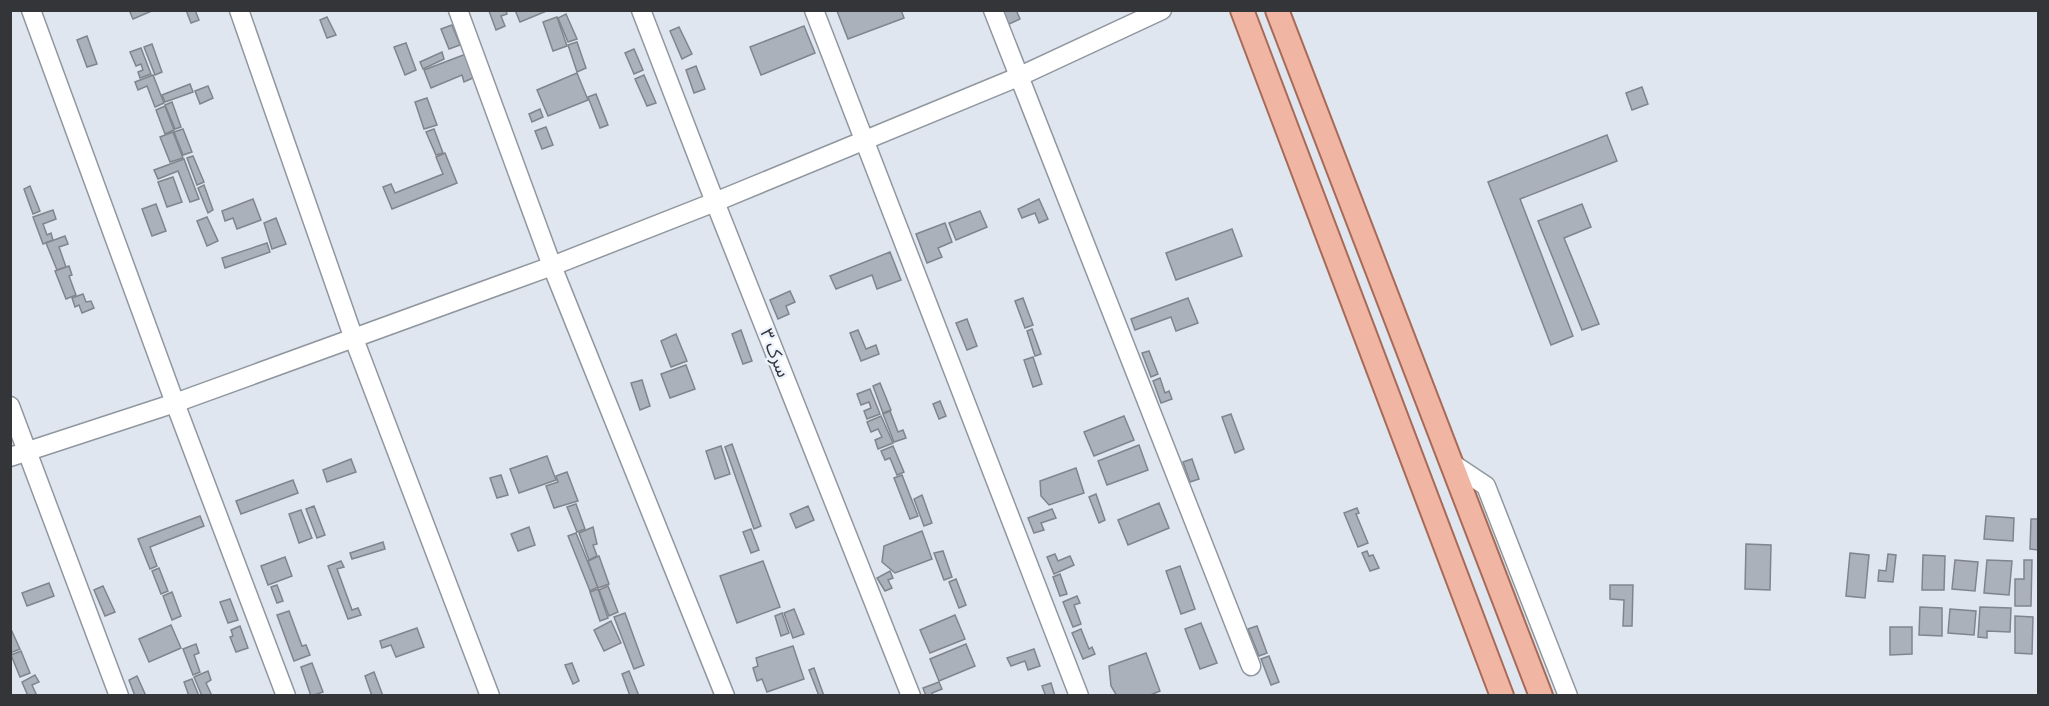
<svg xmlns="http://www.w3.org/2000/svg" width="2049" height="706" font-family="Signika,'Noto Sans Arabic',sans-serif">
	<rect width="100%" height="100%" fill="#dfe6ef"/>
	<g fill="#abb1ba" stroke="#7f858d" stroke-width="1.5">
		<polygon points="134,10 154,10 133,19 130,12"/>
		<polygon points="186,10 195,10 199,20 191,23"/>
		<polygon points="506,10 507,14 501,16 505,26 496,30 489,11"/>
		<polygon points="515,10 549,10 520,22"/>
		<polygon points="901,10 904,18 848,39 837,11"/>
		<polygon points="1004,10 1016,10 1020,19 1007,25 1001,12"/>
		<polygon points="566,14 577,39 568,42 558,18"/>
		<polygon points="327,17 336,35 327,38 320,20"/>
		<polygon points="557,17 567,46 553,51 543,22"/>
		<polygon points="452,25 460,45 449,49 441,29"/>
		<polygon points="804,26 815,53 761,75 750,47"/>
		<polygon points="679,27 692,54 682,59 670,31"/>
		<polygon points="87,36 97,64 87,67 77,40"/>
		<polygon points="577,42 586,68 577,72 568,45"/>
		<polygon points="406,43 416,70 405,75 394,47"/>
		<polygon points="152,44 162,72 155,75 144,47"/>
		<polygon points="141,48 151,74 140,78 138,72 143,70 141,64 136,66 130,52"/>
		<polygon points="634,49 643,70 634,74 625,53"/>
		<polygon points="442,52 444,59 423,69 420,62"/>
		<polygon points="466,54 475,77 464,82 462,75 431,88 424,70"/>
		<polygon points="696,66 705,89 694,93 686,70"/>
		<polygon points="577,73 588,100 548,116 537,90"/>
		<polygon points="153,75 164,103 155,107 147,86 138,90 135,82"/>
		<polygon points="644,75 656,103 647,106 635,79"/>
		<polygon points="190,84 193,92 165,102 162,95"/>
		<polygon points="208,86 213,98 200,104 195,91"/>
		<polygon points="1642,87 1648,104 1632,110 1626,93"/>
		<polygon points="596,94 608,125 600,128 588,97"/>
		<polygon points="427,98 437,125 424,129 415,102"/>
		<polygon points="172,102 181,127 175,129 165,105"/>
		<polygon points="165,106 174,130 165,134 156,110"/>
		<polygon points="540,109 543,117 532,122 529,114"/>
		<polygon points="546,127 553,145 542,149 535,131"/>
		<polygon points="183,129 192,152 183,155 174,132"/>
		<polygon points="434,129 443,153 436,155 426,132"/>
		<polygon points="173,132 183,158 170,162 160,137"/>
		<polygon points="1607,135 1617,161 1520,199 1573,336 1551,345 1488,182"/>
		<polygon points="445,153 457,183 392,209 383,187 391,184 395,193 443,174 436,157"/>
		<polygon points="193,156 204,182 197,185 187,158"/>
		<polygon points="184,159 199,199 190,202 178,171 158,179 154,170"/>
		<polygon points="173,177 182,202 167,207 158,182"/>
		<polygon points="204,185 213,210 208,213 198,188"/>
		<polygon points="30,186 40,211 33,214 24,189"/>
		<polygon points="253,199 261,220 237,229 233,218 225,221 222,211"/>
		<polygon points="1039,199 1048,219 1039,223 1035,213 1022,218 1018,209"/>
		<polygon points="156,204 166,231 152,236 142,209"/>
		<polygon points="1582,204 1591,227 1564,238 1599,324 1582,330 1538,221"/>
		<polygon points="53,210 56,219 43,224 47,235 51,233 53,240 43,244 33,217"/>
		<polygon points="980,211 987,227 956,240 949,223"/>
		<polygon points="207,217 218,241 207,246 197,221"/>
		<polygon points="276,218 286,244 272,249 264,223"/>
		<polygon points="945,223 952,242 938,248 942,257 927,263 916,234"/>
		<polygon points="1232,229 1242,256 1176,280 1166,253"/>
		<polygon points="65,236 68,244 59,247 66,267 57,270 46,243"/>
		<polygon points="267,243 270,252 225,268 222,258"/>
		<polygon points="890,252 901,280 877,289 872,275 836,289 830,276"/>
		<polygon points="69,266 72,275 69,276 76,295 66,299 55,271"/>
		<polygon points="790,291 795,302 786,306 789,314 778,319 770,300"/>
		<polygon points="83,294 86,302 91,301 94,308 82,313 79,305 75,307 72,298"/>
		<polygon points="1023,298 1033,325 1025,328 1015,301"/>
		<polygon points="1188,298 1198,323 1176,331 1171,317 1135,330 1131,319"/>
		<polygon points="967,319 977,346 967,350 956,323"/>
		<polygon points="1032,329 1041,354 1035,356 1027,331"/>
		<polygon points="741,330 752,361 743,364 732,334"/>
		<polygon points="858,330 866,349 876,345 879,354 861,361 850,333"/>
		<polygon points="676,334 687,361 671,367 661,341"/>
		<polygon points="1149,351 1158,374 1151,377 1142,353"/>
		<polygon points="1033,357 1042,384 1033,387 1024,360"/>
		<polygon points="686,365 695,389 670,398 661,374"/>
		<polygon points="1160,378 1165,393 1169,391 1172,399 1161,403 1153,381"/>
		<polygon points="642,380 650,406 640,410 631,383"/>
		<polygon points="880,383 891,410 883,413 873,386"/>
		<polygon points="870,389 880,414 867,419 864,411 871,408 869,402 861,405 857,394"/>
		<polygon points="940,401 946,416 939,419 933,404"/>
		<polygon points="890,411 898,432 903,430 906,438 894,442 883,414"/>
		<polygon points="1231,414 1244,449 1235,453 1222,417"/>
		<polygon points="881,416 893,443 878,449 875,440 882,437 878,429 871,432 867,422"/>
		<polygon points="1124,416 1134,440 1094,456 1084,432"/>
		<polygon points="732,444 761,526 754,529 725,447"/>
		<polygon points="1139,445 1148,470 1107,485 1098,461"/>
		<polygon points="721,446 730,474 715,479 706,451"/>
		<polygon points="893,446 904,472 897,475 890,458 885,460 881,451"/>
		<polygon points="547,456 556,480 519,493 510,469"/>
		<polygon points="351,459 356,472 327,482 323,470"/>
		<polygon points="1192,459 1199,479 1190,482 1183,462"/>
		<polygon points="1076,468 1084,493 1049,505 1041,496 1040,481"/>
		<polygon points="567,472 578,501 554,508 546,486 558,482 556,476"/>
		<polygon points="501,475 508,495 497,498 490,478"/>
		<polygon points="902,475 918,516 910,519 894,478"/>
		<polygon points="293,480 298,493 241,514 236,501"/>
		<polygon points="1096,494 1105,520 1099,523 1089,497"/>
		<polygon points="922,495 932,523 924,526 914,499"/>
		<polygon points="1159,503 1169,528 1128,545 1118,520"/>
		<polygon points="576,504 585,529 577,532 567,507"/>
		<polygon points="314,506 325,535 317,538 306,509"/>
		<polygon points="808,506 814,520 796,528 790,514"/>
		<polygon points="1357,508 1359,513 1356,514 1368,543 1358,547 1344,513"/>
		<polygon points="1052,509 1056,518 1041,523 1044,530 1034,533 1028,518"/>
		<polygon points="301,510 312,538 299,543 289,514"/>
		<polygon points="200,516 204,526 150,547 157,566 150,569 138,539"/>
		<polygon points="1986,516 2014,518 2013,541 1984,539"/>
		<polygon points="2031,519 2038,519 2038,550 2030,549"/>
		<polygon points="529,527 535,545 518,551 511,534"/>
		<polygon points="593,527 597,544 593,545 597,556 589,560 579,533"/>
		<polygon points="751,529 759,550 751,553 743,532"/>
		<polygon points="922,531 932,559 895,573 882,562 884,546"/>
		<polygon points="576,533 598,587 590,591 568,536"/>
		<polygon points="383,542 385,549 352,559 350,553"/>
		<polygon points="1746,544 1771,545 1770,590 1745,589"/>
		<polygon points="943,551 952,577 944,580 934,553"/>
		<polygon points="1367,551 1369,556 1373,555 1379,568 1370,571 1362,553"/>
		<polygon points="1850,553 1869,555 1865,598 1846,596"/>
		<polygon points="1055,554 1058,561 1070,556 1074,565 1054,574 1047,557"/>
		<polygon points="1888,554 1896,555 1893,582 1878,581 1879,570 1886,571"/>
		<polygon points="1923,555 1945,556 1944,590 1922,590"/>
		<polygon points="599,556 609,584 598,588 588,561"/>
		<polygon points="285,557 292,576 268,585 261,566"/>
		<polygon points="1955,560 1978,562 1975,591 1952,589"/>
		<polygon points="1987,560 2012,561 2009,595 1984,593"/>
		<polygon points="2024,560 2032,560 2031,606 2015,606 2015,579 2024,579"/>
		<polygon points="341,561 344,567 337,569 352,610 358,608 361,615 348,619 328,566"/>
		<polygon points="763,561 780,607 737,623 720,576"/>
		<polygon points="1180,566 1195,609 1181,614 1166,571"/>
		<polygon points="159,568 168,591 161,594 152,571"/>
		<polygon points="890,571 893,578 888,580 892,588 885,591 877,578"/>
		<polygon points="1060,574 1067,594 1060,596 1053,577"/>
		<polygon points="956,579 966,605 959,608 949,582"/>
		<polygon points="49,583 54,596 27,606 22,593"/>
		<polygon points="277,585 283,601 277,603 271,587"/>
		<polygon points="1610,585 1633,585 1632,626 1623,626 1624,600 1610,599"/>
		<polygon points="103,586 115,612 105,616 94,590"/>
		<polygon points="608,586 618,612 609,616 599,590"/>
		<polygon points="598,589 608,618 600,621 590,592"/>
		<polygon points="172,592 181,616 172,620 163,596"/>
		<polygon points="1077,596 1080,603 1074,605 1081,624 1073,627 1063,602"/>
		<polygon points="230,599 238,620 228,623 220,602"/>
		<polygon points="1920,607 1942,608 1942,636 1919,635"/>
		<polygon points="1980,607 2011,608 2010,632 1987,631 1987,638 1978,637"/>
		<polygon points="794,609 804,634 793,638 784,613"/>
		<polygon points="1950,609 1976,611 1974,635 1948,633"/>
		<polygon points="289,611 302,646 306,645 310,655 294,661 277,615"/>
		<polygon points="625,613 644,665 634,669 614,617"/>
		<polygon points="782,613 789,633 781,636 775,616"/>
		<polygon points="955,615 965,639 930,653 920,630"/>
		<polygon points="2015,616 2033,617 2032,654 2015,653"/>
		<polygon points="611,621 621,643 604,651 594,630"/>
		<polygon points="1201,623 1217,663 1200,669 1185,629"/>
		<polygon points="171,625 181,648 149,662 139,639"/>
		<polygon points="240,626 248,648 236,652 230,637 233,636 231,630"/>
		<polygon points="1257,626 1267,653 1259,656 1248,629"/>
		<polygon points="10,627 20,649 10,653"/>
		<polygon points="1890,627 1912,627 1912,654 1890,655"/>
		<polygon points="417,628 424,647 396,657 391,645 382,648 380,641"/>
		<polygon points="1081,629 1089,649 1092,647 1095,654 1083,659 1072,633"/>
		<polygon points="196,644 199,653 194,655 200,672 193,675 183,649"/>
		<polygon points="966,644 975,666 939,681 930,659"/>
		<polygon points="793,646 804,679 767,692 762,679 757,681 753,668 758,666 756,658"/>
		<polygon points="1034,649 1040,666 1028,670 1025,661 1011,666 1007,658"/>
		<polygon points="21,651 30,673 20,677 11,655"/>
		<polygon points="1146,653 1160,691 1148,696 1117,696 1111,686 1109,666"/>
		<polygon points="1269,656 1279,682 1271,685 1261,659"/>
		<polygon points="312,663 323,692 311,696 301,667"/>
		<polygon points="572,663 579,681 573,684 565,665"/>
		<polygon points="814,668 824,696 819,696 809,670"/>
		<polygon points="208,671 211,680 206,683 212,696 202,696 194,677"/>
		<polygon points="629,671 639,696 630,696 622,674"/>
		<polygon points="374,672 383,696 372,696 365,676"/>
		<polygon points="35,675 39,682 32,685 37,696 28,696 22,682"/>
		<polygon points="137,676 146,696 135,696 129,680"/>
		<polygon points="192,679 199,696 189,696 184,682"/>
		<polygon points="939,682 942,689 932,693 933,696 926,696 923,688"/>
		<polygon points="1051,683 1055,696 1042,696 1045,694 1042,686"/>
	</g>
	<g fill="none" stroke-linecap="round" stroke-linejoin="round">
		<g stroke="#90979f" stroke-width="21">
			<g id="minor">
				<polyline points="31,10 175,403 286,696"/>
				<polyline points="239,10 354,339 490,696"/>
				<polyline points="458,10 552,266 725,696"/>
				<polyline points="641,10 715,202 911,696"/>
				<polyline points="814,10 1079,696"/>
				<polyline points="993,10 1251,666"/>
				<polyline points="10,406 119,696"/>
				<polyline points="10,457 175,403 552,266 715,202 1018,77 1162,10"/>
				<polyline points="1453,464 1486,486 1568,696"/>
			</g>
		</g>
		<g stroke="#a76a56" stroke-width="26">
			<g id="major">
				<polyline points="1242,10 1502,696"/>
				<polyline points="1277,10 1541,696"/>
			</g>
		</g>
		<use href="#minor" stroke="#fff" stroke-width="18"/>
		<use href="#major" stroke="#f0b6a3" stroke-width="22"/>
	</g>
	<g text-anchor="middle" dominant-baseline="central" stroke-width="5" stroke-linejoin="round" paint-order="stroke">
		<g font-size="18" fill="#333539" stroke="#ecf3fc">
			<text transform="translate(775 353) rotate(68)">سرک ۳</text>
		</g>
	</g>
	<rect width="2049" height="706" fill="none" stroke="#333539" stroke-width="24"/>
</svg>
